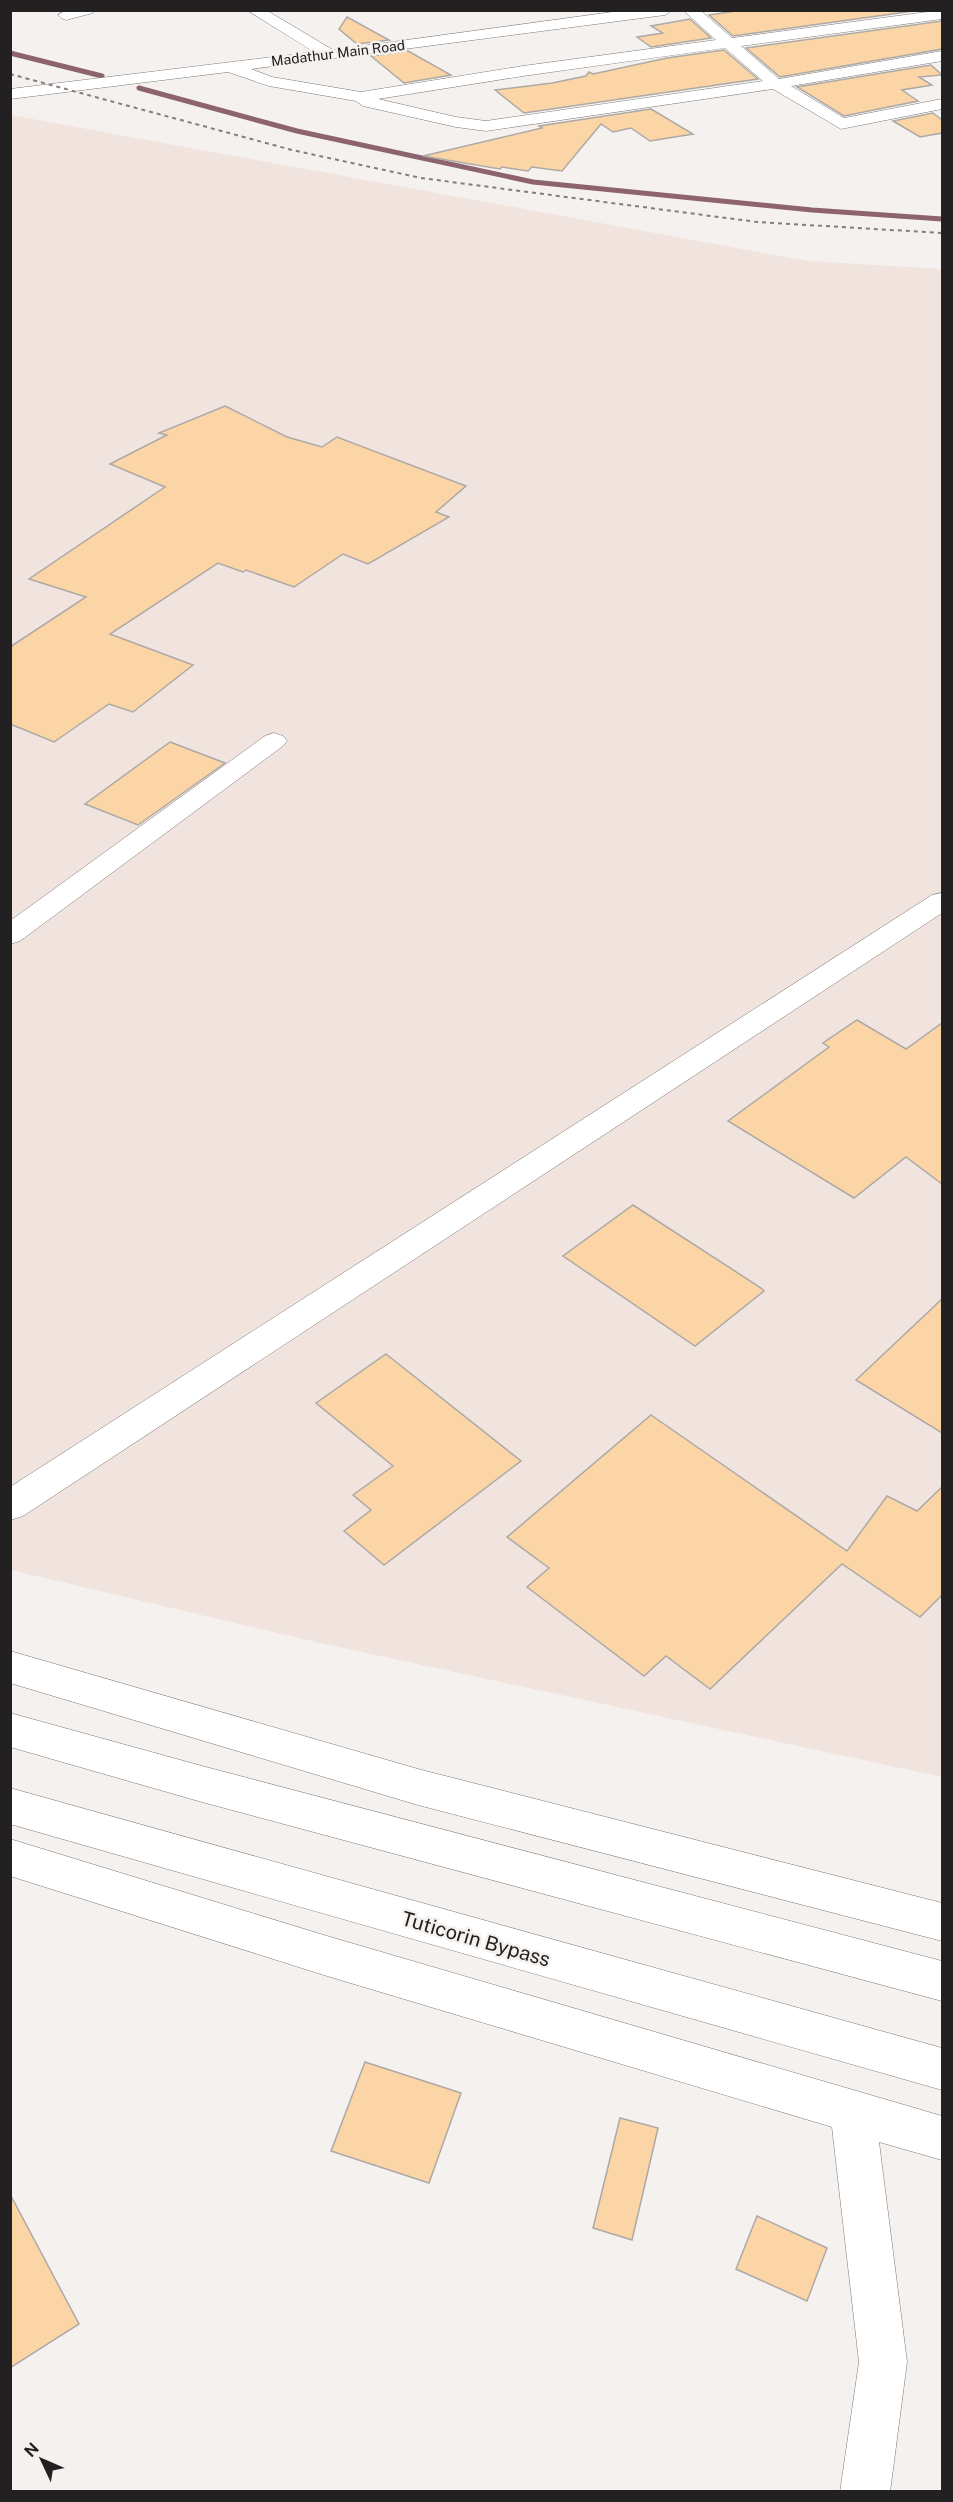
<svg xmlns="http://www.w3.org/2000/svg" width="953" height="2502" font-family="'Public Sans',sans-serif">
	<rect width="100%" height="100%" fill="#f5f1ee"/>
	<polygon fill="#f1e4de" points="11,115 808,261 942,269 942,1777 320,1643 11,1570"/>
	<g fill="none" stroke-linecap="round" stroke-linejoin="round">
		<g stroke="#8c636e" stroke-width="5">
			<polyline points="10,53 102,76"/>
			<polyline points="139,88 297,131 533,182 812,210 942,219"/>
		</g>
	</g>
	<g fill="#fcd5a7" stroke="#aca9a6" stroke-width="1.5">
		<polygon points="743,10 921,10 733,36 709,15"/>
		<polygon points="347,17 389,40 357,44 339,29"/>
		<polygon points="690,19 711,38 651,47 637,37 663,33 651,26"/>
		<polygon points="942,21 942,49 780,77 746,48"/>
		<polygon points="724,50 758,79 524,113 495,90 552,83 586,76 589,72 593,74 667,58"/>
		<polygon points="408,51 451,75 404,83 371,56"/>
		<polygon points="931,65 942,75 919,77 932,85 902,90 918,101 844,116 797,87"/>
		<polygon points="651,109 693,134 650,141 631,128 613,132 601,124 562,171 532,167 528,171 502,167 500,169 423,156 542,128 539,126"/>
		<polygon points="933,113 942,120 942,133 920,137 893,121"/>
		<polygon points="225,406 287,437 322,447 337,437 466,486 436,512 449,517 368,564 343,554 294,587 246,570 243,572 218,563 110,634 193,665 133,712 109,704 54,742 10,724 10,647 86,597 29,579 165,487 110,464 167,435 159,433"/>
		<polygon points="170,742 225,763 138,825 85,804"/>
		<polygon points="857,1020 906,1049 942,1023 942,1184 906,1157 854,1198 728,1121 829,1047 823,1043"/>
		<polygon points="633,1205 761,1288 764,1291 695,1346 563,1256"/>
		<polygon points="942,1299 942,1433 856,1380"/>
		<polygon points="386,1354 521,1461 384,1565 344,1531 371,1510 353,1495 393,1466 316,1403"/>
		<polygon points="651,1415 847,1551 887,1496 917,1511 942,1487 942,1595 920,1617 842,1564 710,1689 666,1656 644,1676 527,1587 549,1568 507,1537"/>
		<polygon points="365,2062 461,2093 429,2183 331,2151"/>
		<polygon points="620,2118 658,2128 632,2240 593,2228"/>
		<polygon points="10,2194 79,2324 10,2368"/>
		<polygon points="757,2216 827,2248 807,2301 736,2269"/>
	</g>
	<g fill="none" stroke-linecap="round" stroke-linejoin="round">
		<g stroke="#7c7876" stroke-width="1">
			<g id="minor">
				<polygon points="66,10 95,10 93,13 66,20 61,18 58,15"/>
				<path d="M247 10H266L333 50 627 10H672L665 15 251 69 272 77 361 92 523 66 716 40 683 10H700L732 38 942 10V19L741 46 779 79 942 51V61L791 86 844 118 942 99V109L841 129 773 89 486 131 456 127 363 106 356 101 269 86 228 72 10 99V89L314 52ZM725 48 763 81 486 121 456 117 378 99 523 76Z"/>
				<polygon points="274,733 283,736 287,741 283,746 20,941 10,944 10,921 265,736"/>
				<polygon points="942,893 942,913 23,1516 10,1520 10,1487 932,895"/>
				<polygon points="10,1651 418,1769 942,1903 942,1941 418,1805 10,1683"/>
				<polygon points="10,1839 327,1936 942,2116 942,2160 879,2142 907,2362 890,2492 840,2492 859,2362 832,2127 327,1976 10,1876"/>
			</g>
		</g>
		<g stroke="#7c7876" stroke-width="1">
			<g id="highway">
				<polygon points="10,1713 202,1766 942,1961 942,2001 202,1802 10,1747"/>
				<polygon points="10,1788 942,2048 942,2090 10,1824"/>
			</g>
		</g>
		<use href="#minor" fill="#fff" fill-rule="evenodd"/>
		<use href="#highway" fill="#fff" fill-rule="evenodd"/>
		<polyline stroke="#817e7d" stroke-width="2" stroke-dasharray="4 4" stroke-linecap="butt" points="10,74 292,150 421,178 757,222 942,233"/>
	</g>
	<g text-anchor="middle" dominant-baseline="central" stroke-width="5" stroke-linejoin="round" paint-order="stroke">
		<g font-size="14" fill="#222020" stroke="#f5f1ee">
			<text transform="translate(338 53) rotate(-7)">Madathur Main Road</text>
		</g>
		<g font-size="20" fill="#222020" stroke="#f5f1ee">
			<text transform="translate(476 1939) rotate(16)">Tuticorin Bypass</text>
		</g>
	</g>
	<rect width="953" height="2502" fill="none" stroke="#222020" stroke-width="24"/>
	<g transform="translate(42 2460) rotate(314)" stroke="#f5f1ee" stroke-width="4.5" paint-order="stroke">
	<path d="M0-4.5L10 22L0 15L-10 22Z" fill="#222020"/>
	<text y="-9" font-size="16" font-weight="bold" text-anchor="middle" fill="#222020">N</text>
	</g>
</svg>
